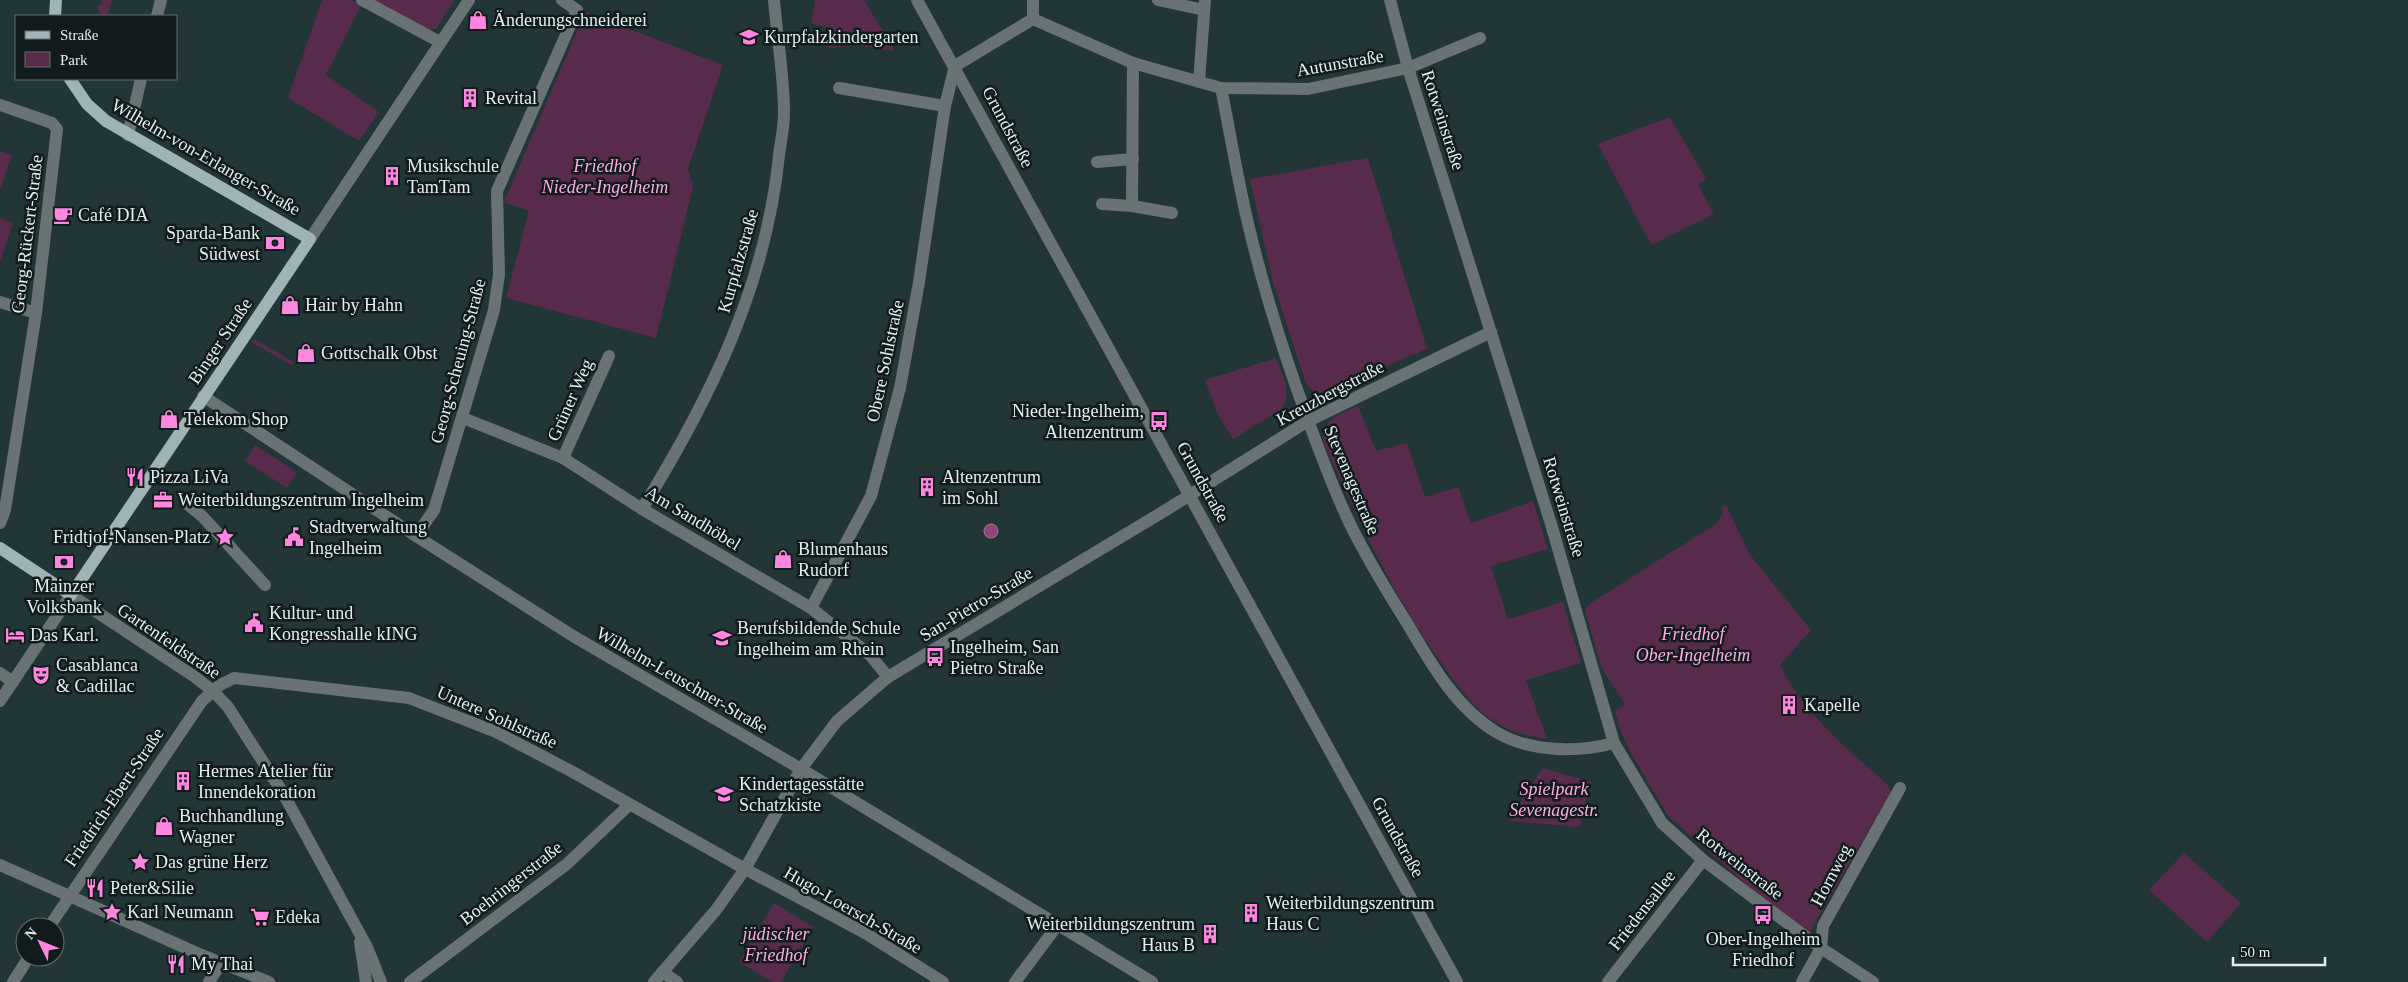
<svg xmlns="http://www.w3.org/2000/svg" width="2408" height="982" font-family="'Times New Roman',serif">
	<rect width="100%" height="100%" fill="#223537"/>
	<g fill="#582b4d">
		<polygon points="101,0 112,0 108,16 100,16 97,6 102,4"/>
		<polygon points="322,0 351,0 361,5 326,75 379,112 359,141 288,98"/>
		<polygon points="369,0 454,0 436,29 429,30"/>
		<polygon points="815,0 864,0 895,51 854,45 828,49 828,27 811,23"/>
		<polygon points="585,12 723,65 688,169 693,187 656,338 506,298 529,211 504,202"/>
		<polygon points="1670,117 1706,179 1698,185 1714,214 1651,245 1598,144"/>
		<polygon points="0,151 12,155 0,190"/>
		<polygon points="1368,158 1427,349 1322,393 1313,391 1306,384 1273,282 1250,179"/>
		<polygon points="0,218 13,223 0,262"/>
		<polygon points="254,339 294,362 292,365 251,342"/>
		<path d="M1276 358C1282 375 1294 394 1280 410L1233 439 1218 415 1205 380Z"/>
		<path d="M1358 406 1376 451 1407 443 1425 497 1458 487 1471 523 1533 501 1548 549 1491 566 1508 619 1563 602 1581 663 1526 680 1547 739C1531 736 1514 733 1500 725 1477 712 1462 691 1447 671 1395 600 1358 521 1323 441 1322 419 1340 414 1358 406Z"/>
		<polygon points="255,445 297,472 287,488 245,461"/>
		<path d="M1726 505 1750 555 1811 630 1780 665C1805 714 1846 748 1887 784L1891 792 1809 933 1776 910 1668 816 1631 753 1621 732 1615 711 1625 705 1601 666 1585 611 1589 604 1716 524 1722 515 1723 506Z"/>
		<polygon points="1542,768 1591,782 1580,825 1577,827 1509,821"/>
		<polygon points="2184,853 2241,903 2207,942 2149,890"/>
		<polygon points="774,903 813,927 781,982 773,982 739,962"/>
	</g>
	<circle fill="#90437d" stroke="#a9769f" cx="991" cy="531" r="7"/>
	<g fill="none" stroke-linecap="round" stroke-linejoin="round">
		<g stroke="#697274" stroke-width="12">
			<polyline points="362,0 440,42"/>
			<polyline points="917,0 1457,982"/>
			<polyline points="1158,0 1204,10"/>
			<polyline points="1390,0 1408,68 1551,524 1614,743 1662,823 1703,860 1821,948 1873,982"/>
			<polyline points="157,16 161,0"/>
			<polyline points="1033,19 1133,63 1221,88 1308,89 1408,68 1480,38"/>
			<polyline points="1133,63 1132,206 1172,213"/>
			<polyline points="1199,82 1205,0"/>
			<polyline points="839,88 945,106"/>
			<path d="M1221 88C1230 132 1237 176 1247 219 1265 297 1290 373 1318 447 1329 476 1340 505 1354 532 1370 563 1388 593 1407 623 1430 662 1455 707 1496 732 1529 752 1577 753 1614 743"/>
			<polyline points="0,105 52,123 57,129 36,313 5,510 0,523"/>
			<polyline points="128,135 141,79"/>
			<polyline points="1097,162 1133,159"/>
			<polyline points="1102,204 1132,206"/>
			<polyline points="310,239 469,0"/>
			<polyline points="0,302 36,313"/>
			<polyline points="203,396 416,536 573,636 801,769 1152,982"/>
			<polyline points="463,418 563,458 642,509 811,608 870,655 888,677"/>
			<polyline points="563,458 609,356"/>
			<polyline points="186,503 202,516 265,585"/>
			<path d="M642 509C710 399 766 286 779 155 781 141 784 127 784 113 784 76 777 37 774 0"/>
			<polyline points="416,536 434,510 494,310 499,274 497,191 577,10 562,0"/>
			<polyline points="811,608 871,496 900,388 919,282 945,106 955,66 1033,19 1033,0"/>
			<polyline points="0,673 13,682"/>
			<polyline points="0,701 71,595 195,677 213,691 228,707 283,793 367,947 381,982"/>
			<polyline points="0,865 197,953 269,982"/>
			<polyline points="49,927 202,701 220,685 234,678 409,698 496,732 571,771 745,869 865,933 943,982"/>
			<polyline points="360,942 366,982"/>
			<polyline points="662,972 677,982"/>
			<polyline points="13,982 29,957"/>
			<polyline points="209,982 221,963"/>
			<polyline points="410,982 567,864 629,805"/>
			<polyline points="654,982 716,910 745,869 801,769 837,721 888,677 1166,510 1308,421 1491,332"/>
			<polyline points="1015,982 1057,926"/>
			<polyline points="1608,982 1703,860"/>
			<polyline points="1802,982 1821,948 1823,926 1900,788"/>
		</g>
		<g stroke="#a0b3b6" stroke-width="12">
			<polyline points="55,16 56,0"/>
			<polyline points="0,548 71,595 310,239 106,121 87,104 70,79"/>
		</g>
	</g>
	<defs>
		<g id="shop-bare" transform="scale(1.5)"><path d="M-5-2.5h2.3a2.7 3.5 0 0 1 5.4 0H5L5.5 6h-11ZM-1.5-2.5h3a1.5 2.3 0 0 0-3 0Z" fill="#fe85e0" stroke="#121b1c" stroke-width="2.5" paint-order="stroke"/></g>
		<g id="school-bare" transform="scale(1.5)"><path d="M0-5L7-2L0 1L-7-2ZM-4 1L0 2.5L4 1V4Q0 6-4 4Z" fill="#fe85e0" stroke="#121b1c" stroke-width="2.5" paint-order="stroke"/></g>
		<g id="building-bare" transform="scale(1.5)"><path d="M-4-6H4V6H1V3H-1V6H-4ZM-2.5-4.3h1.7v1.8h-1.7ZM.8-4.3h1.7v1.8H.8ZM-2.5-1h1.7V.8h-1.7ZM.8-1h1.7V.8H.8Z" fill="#fe85e0" stroke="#121b1c" stroke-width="2.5" paint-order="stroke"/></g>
		<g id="cafe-bare" transform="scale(1.5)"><path d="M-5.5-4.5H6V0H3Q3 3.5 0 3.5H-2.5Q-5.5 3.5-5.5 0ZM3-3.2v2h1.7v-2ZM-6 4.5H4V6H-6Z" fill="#fe85e0" stroke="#121b1c" stroke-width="2.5" paint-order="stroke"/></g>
		<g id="bank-bare" transform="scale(1.5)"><path d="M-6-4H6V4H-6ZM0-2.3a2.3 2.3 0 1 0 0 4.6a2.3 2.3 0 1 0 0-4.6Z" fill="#fe85e0" stroke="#121b1c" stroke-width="2.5" paint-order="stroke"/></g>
		<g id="bus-bare" transform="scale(1.5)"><path d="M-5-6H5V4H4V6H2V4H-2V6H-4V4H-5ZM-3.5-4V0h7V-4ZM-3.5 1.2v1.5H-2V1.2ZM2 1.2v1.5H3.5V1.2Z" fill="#fe85e0" stroke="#121b1c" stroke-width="2.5" paint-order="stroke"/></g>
		<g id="restaurant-bare" transform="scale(1.5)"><path d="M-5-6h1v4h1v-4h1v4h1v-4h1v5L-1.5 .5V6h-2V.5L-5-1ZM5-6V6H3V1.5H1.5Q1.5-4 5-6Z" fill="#fe85e0" stroke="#121b1c" stroke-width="2.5" paint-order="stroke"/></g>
		<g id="office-bare" transform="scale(1.5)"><path d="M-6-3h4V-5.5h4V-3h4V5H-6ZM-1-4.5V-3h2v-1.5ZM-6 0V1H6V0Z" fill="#fe85e0" stroke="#121b1c" stroke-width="2.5" paint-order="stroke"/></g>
		<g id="sight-bare" transform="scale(1.5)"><path d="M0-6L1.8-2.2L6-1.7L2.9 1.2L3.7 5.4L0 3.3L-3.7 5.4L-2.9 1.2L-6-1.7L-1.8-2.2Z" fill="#fe85e0" stroke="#121b1c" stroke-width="2.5" paint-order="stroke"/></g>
		<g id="civic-bare" transform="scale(1.5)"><path d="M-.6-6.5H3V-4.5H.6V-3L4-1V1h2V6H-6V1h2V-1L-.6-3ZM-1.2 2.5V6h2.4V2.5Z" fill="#fe85e0" stroke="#121b1c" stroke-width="2.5" paint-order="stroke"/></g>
		<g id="hotel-bare" transform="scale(1.5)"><path d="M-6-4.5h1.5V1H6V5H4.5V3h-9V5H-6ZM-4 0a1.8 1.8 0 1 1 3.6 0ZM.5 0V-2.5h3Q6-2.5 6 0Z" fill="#fe85e0" stroke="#121b1c" stroke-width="2.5" paint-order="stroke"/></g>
		<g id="theatre-bare" transform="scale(1.5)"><path d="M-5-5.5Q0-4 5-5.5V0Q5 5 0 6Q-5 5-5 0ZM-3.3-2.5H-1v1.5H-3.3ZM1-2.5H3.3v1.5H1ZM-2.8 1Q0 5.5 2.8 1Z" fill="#fe85e0" stroke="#121b1c" stroke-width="2.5" paint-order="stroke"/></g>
		<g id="supermarket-bare" transform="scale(1.5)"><path d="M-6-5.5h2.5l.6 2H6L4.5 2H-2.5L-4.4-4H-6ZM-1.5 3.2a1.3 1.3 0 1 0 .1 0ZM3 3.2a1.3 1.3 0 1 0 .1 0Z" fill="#fe85e0" stroke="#121b1c" stroke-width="2.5" paint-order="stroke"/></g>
	</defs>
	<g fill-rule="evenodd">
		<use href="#shop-bare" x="478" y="20"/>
		<use href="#school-bare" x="749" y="37"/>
		<use href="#building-bare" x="470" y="98"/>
		<use href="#building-bare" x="392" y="176"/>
		<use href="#cafe-bare" x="63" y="215"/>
		<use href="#bank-bare" x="275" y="243"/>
		<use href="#shop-bare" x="290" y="305"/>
		<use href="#shop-bare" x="306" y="353"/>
		<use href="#shop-bare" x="169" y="419"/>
		<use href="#bus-bare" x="1159" y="421"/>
		<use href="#restaurant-bare" x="135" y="477"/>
		<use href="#building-bare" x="927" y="487"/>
		<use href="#office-bare" x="163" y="500"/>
		<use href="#sight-bare" x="225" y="537"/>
		<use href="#civic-bare" x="294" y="537"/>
		<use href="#shop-bare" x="783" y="559"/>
		<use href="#bank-bare" x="64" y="562"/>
		<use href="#civic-bare" x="254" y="623"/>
		<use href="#hotel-bare" x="15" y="635"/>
		<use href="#school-bare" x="722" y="638"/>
		<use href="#bus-bare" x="935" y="657"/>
		<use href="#theatre-bare" x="41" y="675"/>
		<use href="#building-bare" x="1789" y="705"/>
		<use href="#building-bare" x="183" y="781"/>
		<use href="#school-bare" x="724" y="794"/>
		<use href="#shop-bare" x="164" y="826"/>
		<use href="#sight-bare" x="140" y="862"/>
		<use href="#restaurant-bare" x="95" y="888"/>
		<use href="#sight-bare" x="112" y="912"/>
		<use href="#building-bare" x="1251" y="913"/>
		<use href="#bus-bare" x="1763" y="915"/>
		<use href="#supermarket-bare" x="260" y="917"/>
		<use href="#building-bare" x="1210" y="934"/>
		<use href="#restaurant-bare" x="176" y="964"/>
	</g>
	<g text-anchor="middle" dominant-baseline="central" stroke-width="5" stroke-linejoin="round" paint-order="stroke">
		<g font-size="18" fill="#e2eeef" stroke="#121b1c" text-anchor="start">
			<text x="493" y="20">Änderungschneiderei</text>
			<text x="764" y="37">Kurpfalzkindergarten</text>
			<text x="485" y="98">Revital</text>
			<text x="407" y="166">Musikschule<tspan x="407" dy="21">TamTam</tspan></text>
			<text x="78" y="215">Café DIA</text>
			<text x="260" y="233" text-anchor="end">Sparda-Bank<tspan x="260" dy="21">Südwest</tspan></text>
			<text x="305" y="305">Hair by Hahn</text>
			<text x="321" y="353">Gottschalk Obst</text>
			<text x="1144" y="411" text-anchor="end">Nieder-Ingelheim,<tspan x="1144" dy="21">Altenzentrum</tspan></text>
			<text x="184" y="419">Telekom Shop</text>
			<text x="150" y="477">Pizza LiVa</text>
			<text x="942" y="477">Altenzentrum<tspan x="942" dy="21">im Sohl</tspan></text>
			<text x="178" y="500">Weiterbildungszentrum Ingelheim</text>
			<text x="309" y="527">Stadtverwaltung<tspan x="309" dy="21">Ingelheim</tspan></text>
			<text x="210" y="537" text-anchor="end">Fridtjof-Nansen-Platz</text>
			<text x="798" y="549">Blumenhaus<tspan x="798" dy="21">Rudorf</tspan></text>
			<text x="64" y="586" text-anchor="middle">Mainzer<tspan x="64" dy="21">Volksbank</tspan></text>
			<text x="269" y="613">Kultur- und<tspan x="269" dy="21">Kongresshalle kING</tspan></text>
			<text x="737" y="628">Berufsbildende Schule<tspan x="737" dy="21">Ingelheim am Rhein</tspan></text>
			<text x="30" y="635">Das Karl.</text>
			<text x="950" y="647">Ingelheim, San<tspan x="950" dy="21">Pietro Straße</tspan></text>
			<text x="56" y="665">Casablanca<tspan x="56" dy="21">&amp; Cadillac</tspan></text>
			<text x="1804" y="705">Kapelle</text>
			<text x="198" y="771">Hermes Atelier für<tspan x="198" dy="21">Innendekoration</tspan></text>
			<text x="739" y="784">Kindertagesstätte<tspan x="739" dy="21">Schatzkiste</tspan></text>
			<text x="179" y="816">Buchhandlung<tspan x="179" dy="21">Wagner</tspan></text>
			<text x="155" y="862">Das grüne Herz</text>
			<text x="110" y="888">Peter&amp;Silie</text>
			<text x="1266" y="903">Weiterbildungszentrum<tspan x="1266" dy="21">Haus C</tspan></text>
			<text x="127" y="912">Karl Neumann</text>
			<text x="275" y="917">Edeka</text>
			<text x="1195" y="924" text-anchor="end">Weiterbildungszentrum<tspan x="1195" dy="21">Haus B</tspan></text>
			<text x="1763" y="939" text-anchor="middle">Ober-Ingelheim<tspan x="1763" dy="21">Friedhof</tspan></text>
			<text x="191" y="964">My Thai</text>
		</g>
		<g font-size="18" fill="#e2eeef" stroke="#121b1c">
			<text transform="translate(1340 63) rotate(-10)">Autunstraße</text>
			<text transform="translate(1443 120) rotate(72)">Rotweinstraße</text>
			<text transform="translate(1008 127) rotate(62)">Grundstraße</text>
			<text transform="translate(206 157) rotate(30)">Wilhelm-von-Erlanger-Straße</text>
			<text transform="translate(27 234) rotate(-83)">Georg-Rückert-Straße</text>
			<text transform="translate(738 261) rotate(-74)">Kurpfalzstraße</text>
			<text transform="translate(220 341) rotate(-56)">Binger Straße</text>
			<text transform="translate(458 361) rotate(-75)">Georg-Scheuing-Straße</text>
			<text transform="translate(885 361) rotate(-78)">Obere Sohlstraße</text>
			<text transform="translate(1330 393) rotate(-28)">Kreuzbergstraße</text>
			<text transform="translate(570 400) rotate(-66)">Grüner Weg</text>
			<text transform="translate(1352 480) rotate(67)">Stevenagestraße</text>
			<text transform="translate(1203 482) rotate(61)">Grundstraße</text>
			<text transform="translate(1564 507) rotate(73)">Rotweinstraße</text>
			<text transform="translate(693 518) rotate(31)">Am Sandhöbel</text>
			<text transform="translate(976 604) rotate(-31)">San-Pietro-Straße</text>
			<text transform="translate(169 641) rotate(34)">Gartenfeldstraße</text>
			<text transform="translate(682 680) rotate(30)">Wilhelm-Leuschner-Straße</text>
			<text transform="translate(497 717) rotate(24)">Untere Sohlstraße</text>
			<text transform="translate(114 797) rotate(-56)">Friedrich-Ebert-Straße</text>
			<text transform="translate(1398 837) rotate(61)">Grundstraße</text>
			<text transform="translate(1740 864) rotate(38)">Rotweinstraße</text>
			<text transform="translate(1831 875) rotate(-62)">Hornweg</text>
			<text transform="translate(511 883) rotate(-38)">Boehringerstraße</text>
			<text transform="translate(853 910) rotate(30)">Hugo-Loersch-Straße</text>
			<text transform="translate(1642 910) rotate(-52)">Friedensallee</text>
		</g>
		<g font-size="18" font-style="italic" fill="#ffaae7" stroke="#121b1c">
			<text x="605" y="166">Friedhof<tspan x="605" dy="21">Nieder-Ingelheim</tspan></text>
			<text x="1693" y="634">Friedhof<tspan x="1693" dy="21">Ober-Ingelheim</tspan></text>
			<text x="1554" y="789">Spielpark<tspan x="1554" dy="21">Sevenagestr.</tspan></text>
			<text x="776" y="934">jüdischer<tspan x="776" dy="21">Friedhof</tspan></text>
		</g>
	</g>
	<rect x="15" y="15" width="162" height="65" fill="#121b1c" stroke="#656f70"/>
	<rect x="25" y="31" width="25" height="8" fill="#a0b3b6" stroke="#656f70"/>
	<text x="60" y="40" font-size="15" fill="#e2eeef">Straße</text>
	<rect x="25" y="52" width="25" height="15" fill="#582b4d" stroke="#656f70"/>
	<text x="60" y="65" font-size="15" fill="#e2eeef">Park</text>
	<g transform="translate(40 942) rotate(313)"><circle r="24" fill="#121b1c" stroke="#656f70"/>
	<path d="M0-4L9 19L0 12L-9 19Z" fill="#fe85e0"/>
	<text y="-8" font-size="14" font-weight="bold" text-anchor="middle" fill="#e2eeef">N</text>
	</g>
	<path d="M2233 957v8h92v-8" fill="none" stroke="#e2eeef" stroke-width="2.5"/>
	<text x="2240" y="957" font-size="15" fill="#e2eeef" stroke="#121b1c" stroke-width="4" paint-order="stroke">50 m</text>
</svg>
